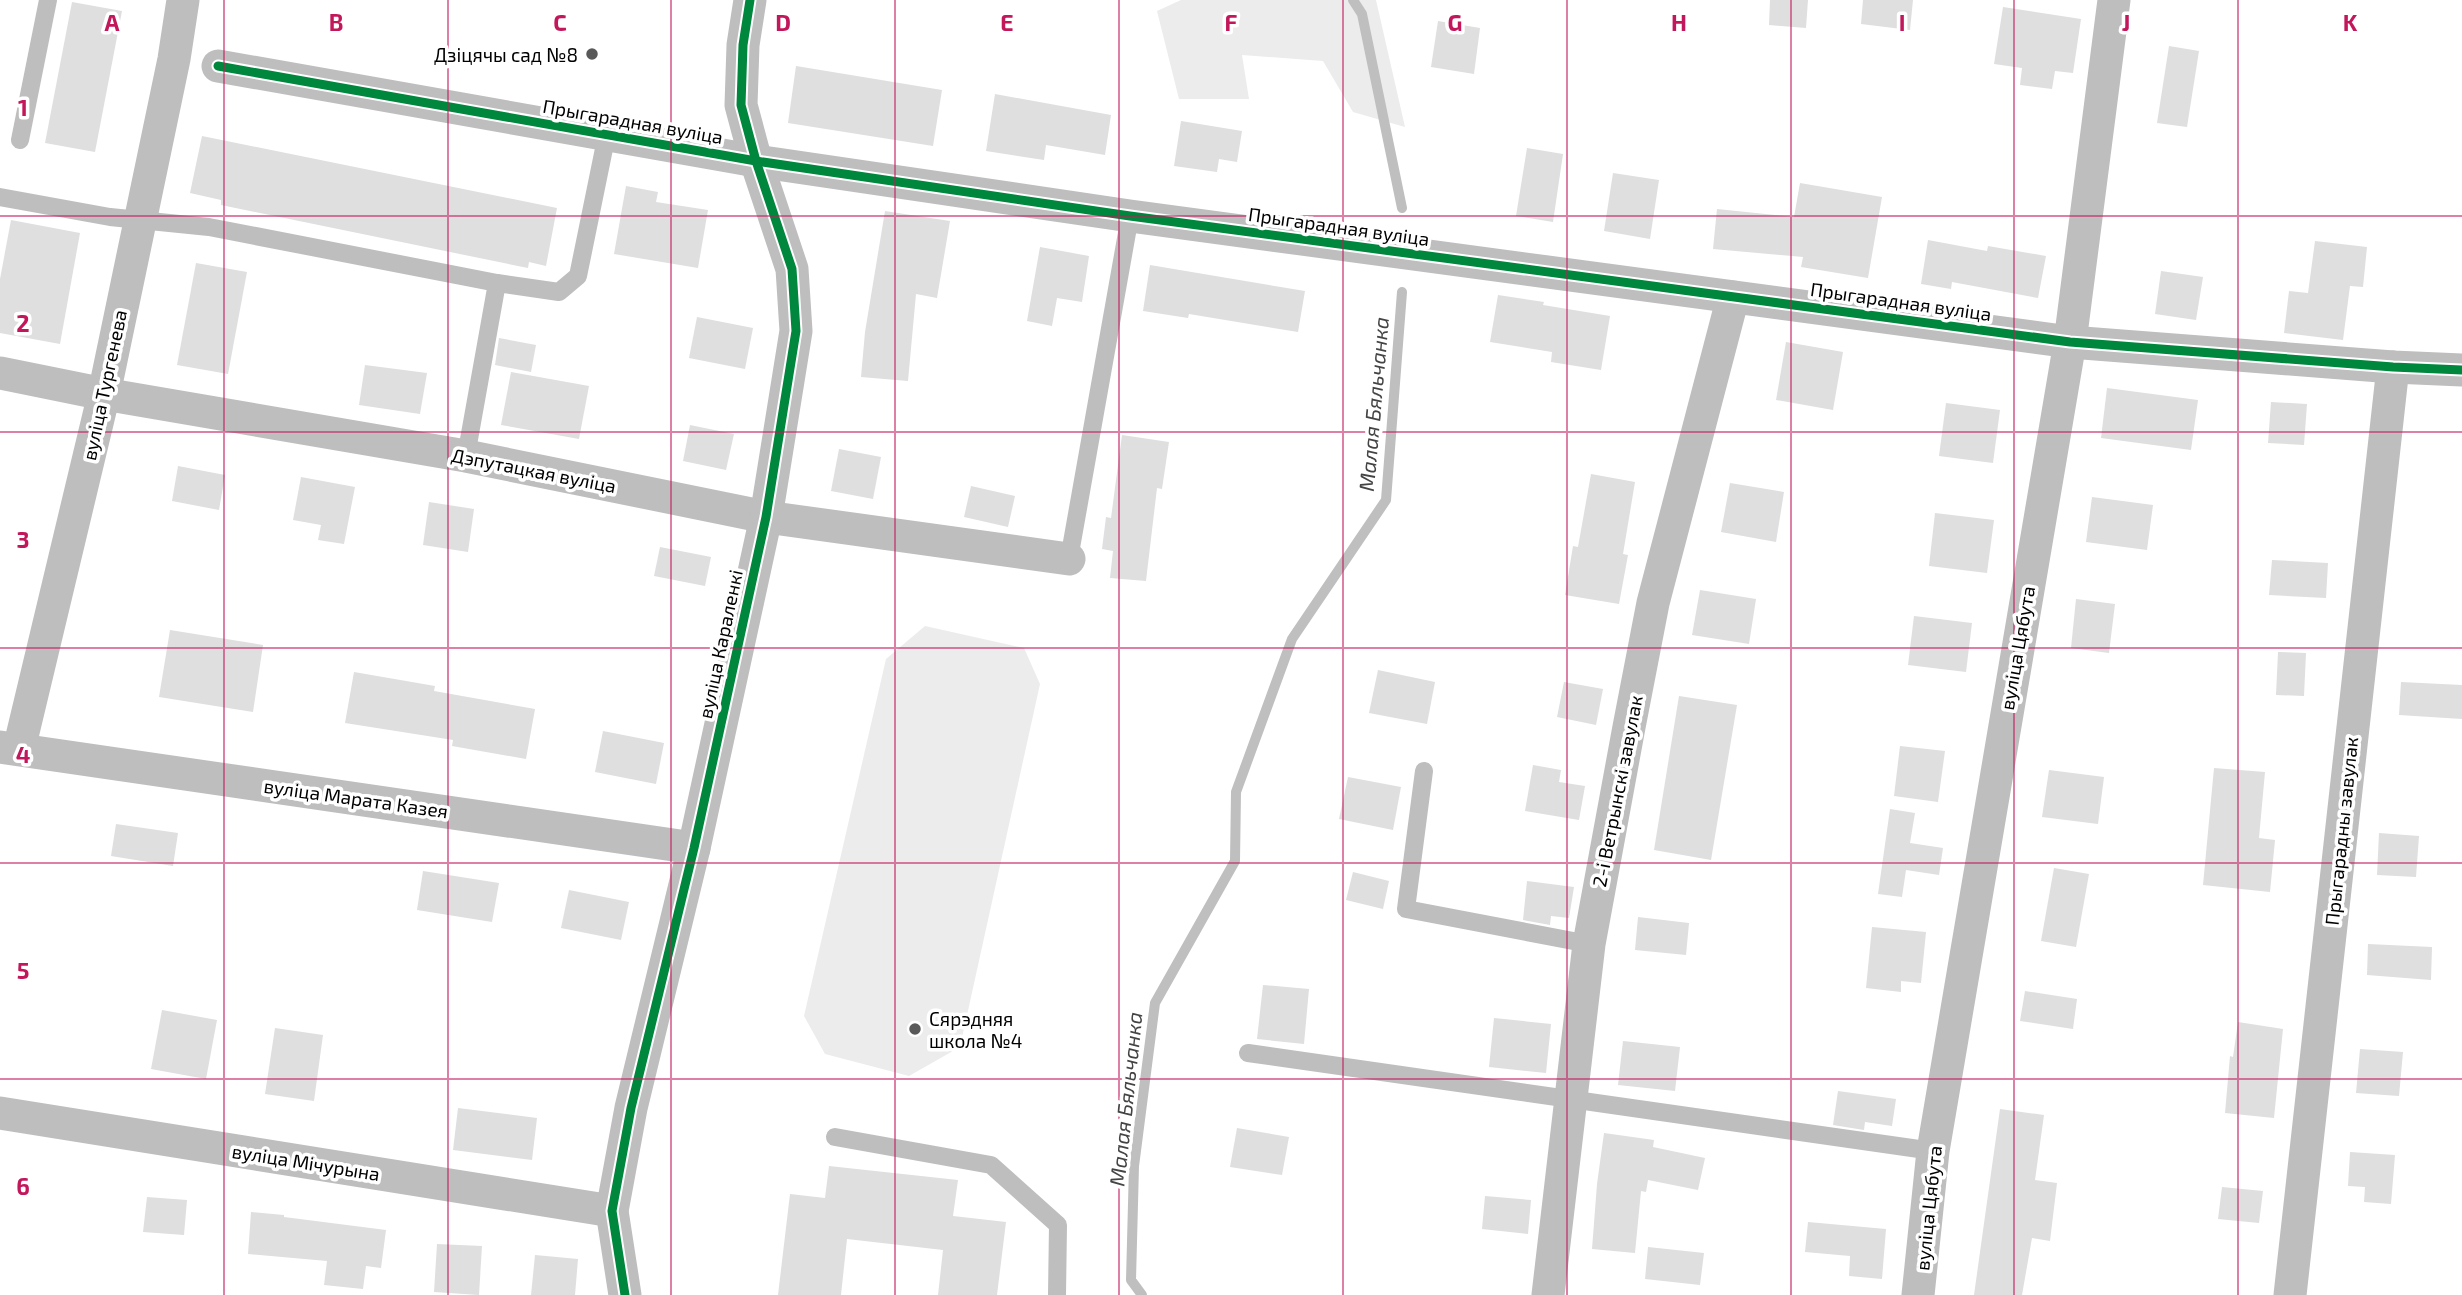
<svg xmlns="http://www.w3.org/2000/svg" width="2462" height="1295" font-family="'Exo 2',sans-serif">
	<rect width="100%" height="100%" fill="#fff"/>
	<g fill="#ececec">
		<polygon points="1181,0 1376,0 1405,127 1353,112 1323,61 1242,55 1249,99 1179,99 1157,11"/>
		<polygon points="925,626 1024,648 1040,684 960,1047 909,1076 825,1054 804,1016 886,659"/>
	</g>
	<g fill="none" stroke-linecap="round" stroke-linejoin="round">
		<g stroke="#bfbfbf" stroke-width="10">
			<polyline points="1353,0 1362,14 1402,208"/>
			<polyline points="1142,1295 1131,1280 1134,1166 1155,1003 1235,861 1236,792 1292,639 1386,500 1402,292"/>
		</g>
	</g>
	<g fill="#dfdfdf">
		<polygon points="1770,0 1808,0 1806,28 1769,25"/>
		<polygon points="1863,0 1913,0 1910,30 1861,24"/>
		<polygon points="72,2 122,11 95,152 45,143"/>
		<polygon points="2003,7 2081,19 2073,73 2055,71 2052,89 2020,85 2022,68 1994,64"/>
		<polygon points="1438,21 1480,28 1474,74 1431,67"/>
		<polygon points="2169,46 2199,51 2187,127 2157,123"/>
		<polygon points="796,66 942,90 933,146 788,123"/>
		<polygon points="995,94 1111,115 1105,155 1046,145 1044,160 986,151"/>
		<polygon points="1181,121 1242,131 1237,162 1219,159 1217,172 1174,166"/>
		<polygon points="202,136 557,208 546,266 529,262 528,268 221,205 221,200 190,193"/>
		<polygon points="1527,148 1563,154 1553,222 1516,216"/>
		<polygon points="1613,173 1659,180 1650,239 1604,231"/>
		<polygon points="1800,183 1882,197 1868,278 1801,267 1803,257 1713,249 1717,209 1794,217"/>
		<polygon points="626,186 658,192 656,202 708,210 698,268 614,254"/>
		<polygon points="885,211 950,221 937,298 916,294 908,381 861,377 865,332"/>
		<polygon points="11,220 80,233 60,344 0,333 0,279"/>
		<polygon points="1928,240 1987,251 1988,246 2046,256 2038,298 1952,282 1951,289 1921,284"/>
		<polygon points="2315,241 2367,247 2363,287 2350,286 2343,340 2284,333 2289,291 2308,293"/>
		<polygon points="1040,247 1089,256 1082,302 1057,298 1052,326 1027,321"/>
		<polygon points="196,263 247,272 228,374 177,365"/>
		<polygon points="1150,265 1305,291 1298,332 1189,314 1188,318 1143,311"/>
		<polygon points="2161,271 2203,277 2196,320 2155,314"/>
		<polygon points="1498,295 1544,302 1543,305 1610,316 1601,370 1551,362 1552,352 1490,342"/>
		<polygon points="697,317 753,328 745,369 689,358"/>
		<polygon points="499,338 536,345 531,372 495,365"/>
		<polygon points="1786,342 1843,352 1833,410 1776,400"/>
		<polygon points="365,365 427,373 420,414 359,405"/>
		<polygon points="511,372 589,386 579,439 501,425"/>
		<polygon points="2107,388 2198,400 2191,450 2101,438"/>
		<polygon points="2271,402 2307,404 2304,445 2268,443"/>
		<polygon points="1946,403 2000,410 1993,463 1939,456"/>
		<polygon points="690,425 734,434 726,470 683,461"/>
		<polygon points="1122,435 1169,442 1162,489 1157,488 1146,581 1110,578 1113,551 1102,549 1106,517 1111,518"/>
		<polygon points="839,449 881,457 873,499 831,491"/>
		<polygon points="178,466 225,475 219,510 172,501"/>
		<polygon points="1591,474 1635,482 1623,554 1628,555 1619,604 1565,595 1573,546 1578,547"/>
		<polygon points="301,477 355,487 344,544 318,540 321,525 293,520"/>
		<polygon points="1730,483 1784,492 1776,542 1721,532"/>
		<polygon points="971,486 1015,496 1008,527 964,517"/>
		<polygon points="2092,497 2153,505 2147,550 2086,542"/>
		<polygon points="429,502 474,509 468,552 423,545"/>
		<polygon points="1935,513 1994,520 1987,573 1929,566"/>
		<polygon points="660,547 711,557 705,586 654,576"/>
		<polygon points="2272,560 2328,563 2326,598 2269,595"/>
		<polygon points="1700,590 1756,599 1749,644 1692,635"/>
		<polygon points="2076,599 2115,604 2109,653 2071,648"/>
		<polygon points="1914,616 1972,623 1966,672 1908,665"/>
		<polygon points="170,630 263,645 253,712 159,697"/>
		<polygon points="2278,652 2306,653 2304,696 2276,695"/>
		<polygon points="1378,670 1435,682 1427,724 1369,713"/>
		<polygon points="354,672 435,686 434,691 535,709 526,759 452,746 453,740 345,723"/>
		<polygon points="1564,682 1603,689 1596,725 1557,717"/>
		<polygon points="2401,682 2462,685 2462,719 2399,715"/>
		<polygon points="1679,696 1737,705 1711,860 1654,850"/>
		<polygon points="603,731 664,743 656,784 595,772"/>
		<polygon points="1900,746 1945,751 1938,802 1894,796"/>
		<polygon points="1533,765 1561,770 1559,782 1585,786 1579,820 1525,811"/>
		<polygon points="2214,768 2265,772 2259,838 2275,840 2270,892 2203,885"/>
		<polygon points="2049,770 2104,777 2098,824 2042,817"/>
		<polygon points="1348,777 1401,787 1393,830 1339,819"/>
		<polygon points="1890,809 1915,813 1910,843 1943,848 1939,875 1906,870 1902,897 1878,894"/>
		<polygon points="116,824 178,833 173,866 111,856"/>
		<polygon points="2379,833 2419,836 2416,877 2377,875"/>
		<polygon points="2054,868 2089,874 2076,947 2041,941"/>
		<polygon points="423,871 499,883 492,922 417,910"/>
		<polygon points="1353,872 1389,881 1383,909 1346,900"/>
		<polygon points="1527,881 1574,887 1569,918 1551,916 1550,925 1523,920"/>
		<polygon points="569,890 629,902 621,940 561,928"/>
		<polygon points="1638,917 1689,923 1686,955 1635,950"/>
		<polygon points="1872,927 1926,932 1921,983 1901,981 1901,992 1866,988"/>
		<polygon points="2368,944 2432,947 2431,980 2367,975"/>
		<polygon points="1263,985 1309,989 1304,1044 1257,1039"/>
		<polygon points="2025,991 2077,999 2073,1029 2020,1021"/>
		<polygon points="162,1010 217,1020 206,1079 151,1069"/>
		<polygon points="1494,1018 1551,1024 1546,1073 1489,1067"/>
		<polygon points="2238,1022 2283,1029 2274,1118 2225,1113 2230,1056 2233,1057"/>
		<polygon points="275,1028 323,1035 314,1101 265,1094"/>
		<polygon points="1623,1041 1680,1047 1675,1091 1618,1085"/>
		<polygon points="2360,1049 2403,1052 2399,1096 2356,1093"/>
		<polygon points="1838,1091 1896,1099 1892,1126 1865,1122 1864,1130 1833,1125"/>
		<polygon points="458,1108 537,1118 532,1160 453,1150"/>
		<polygon points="2000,1109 2044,1115 2035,1180 2057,1183 2050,1241 2032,1238 2022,1295 1974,1295"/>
		<polygon points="1237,1128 1289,1137 1282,1175 1230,1167"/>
		<polygon points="1604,1133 1654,1140 1653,1147 1705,1158 1698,1190 1648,1180 1646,1192 1641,1191 1635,1253 1592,1249 1597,1184"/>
		<polygon points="2350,1152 2395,1155 2391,1204 2364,1202 2365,1187 2348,1186"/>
		<polygon points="829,1166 958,1180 953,1216 1006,1222 997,1295 938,1295 943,1250 847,1239 841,1295 778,1295 790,1194 825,1198"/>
		<polygon points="2222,1187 2263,1191 2259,1223 2218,1219"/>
		<polygon points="1485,1196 1531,1200 1528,1234 1482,1229"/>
		<polygon points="147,1197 187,1200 184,1235 143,1232"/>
		<polygon points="251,1212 284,1215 284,1217 386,1230 381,1268 366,1266 363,1289 324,1285 327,1261 248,1254"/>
		<polygon points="1808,1222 1886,1229 1882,1279 1849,1276 1850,1256 1805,1252"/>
		<polygon points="437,1244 482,1246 479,1295 434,1292"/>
		<polygon points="1648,1247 1704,1253 1700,1285 1645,1279"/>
		<polygon points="535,1255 578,1259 575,1295 531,1295"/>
	</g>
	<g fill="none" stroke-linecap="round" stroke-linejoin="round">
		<g stroke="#bebebe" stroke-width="18">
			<polyline points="20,140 48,0"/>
			<polyline points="0,197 110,217 209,227 497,283 559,292 578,276 607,134"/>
			<polyline points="466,456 497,283"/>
			<polyline points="1069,559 1130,216"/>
			<polyline points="1424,771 1406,909 1589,944"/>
			<polyline points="1248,1053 1933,1151"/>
			<polyline points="835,1137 991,1165 1058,1225 1057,1295"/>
		</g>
		<g stroke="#bebebe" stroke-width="33">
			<polyline points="218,66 756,161 1130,216 2070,342 2393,367 2462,370"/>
			<polyline points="0,373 104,394 466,456 766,517 1069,559"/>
			<polyline points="0,747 694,848"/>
			<polyline points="19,749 104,394 174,59 183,0"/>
			<polyline points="0,1113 612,1211"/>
			<polyline points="625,1295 612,1211 631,1108 694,848 766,517 796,331 792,269 756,161 741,105 743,45 750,0"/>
			<polyline points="1548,1295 1589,944 1629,727 1653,603 1733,297"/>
			<polyline points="1918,1295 1933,1151 2070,342 2114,0"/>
			<polyline points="2290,1295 2393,367"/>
		</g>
		<g stroke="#fff" stroke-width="13">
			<g id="cycleway">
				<polyline points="218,66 756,161 1130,216 2070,342 2393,367 2462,370"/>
				<polyline points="625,1295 612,1211 631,1108 694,848 766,517 796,331 792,269 756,161 741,105 743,45 750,0"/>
			</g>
		</g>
		<use href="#cycleway" stroke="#00873e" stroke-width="9"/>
	</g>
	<path fill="none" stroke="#c2185b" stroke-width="2" stroke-opacity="0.55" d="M224 0V1295M448 0V1295M671 0V1295M895 0V1295M1119 0V1295M1343 0V1295M1567 0V1295M1791 0V1295M2014 0V1295M2238 0V1295M0 216H2462M0 432H2462M0 648H2462M0 863H2462M0 1079H2462"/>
	<g fill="#595959" stroke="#fff" stroke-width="2.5">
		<circle cx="592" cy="54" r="7"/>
		<circle cx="915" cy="1029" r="7"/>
	</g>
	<g text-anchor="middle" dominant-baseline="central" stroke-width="7" stroke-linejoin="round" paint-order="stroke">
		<g font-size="19" fill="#000" stroke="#fff" text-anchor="end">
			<text x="578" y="54">Дзіцячы сад №8</text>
			<text x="929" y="1018" text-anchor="start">Сярэдняя<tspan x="929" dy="22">школа №4</tspan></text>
		</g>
		<g font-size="19" fill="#000" stroke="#fff">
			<text transform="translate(633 121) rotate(10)">Прыгарадная вуліца</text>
			<text transform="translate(1339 226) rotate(8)">Прыгарадная вуліца</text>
			<text transform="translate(1901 301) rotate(8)">Прыгарадная вуліца</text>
			<text transform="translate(104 385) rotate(-78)">вуліца Тургенева</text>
			<text transform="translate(534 470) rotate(11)">Дэпутацкая вуліца</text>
			<text transform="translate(720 644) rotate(-78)">вуліца Караленкі</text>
			<text transform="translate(2017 648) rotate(-80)">вуліца Цябута</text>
			<text transform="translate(1617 791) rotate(-79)">2-і Ветрынскі завулак</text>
			<text transform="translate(356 798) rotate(8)">вуліца Марата Казея</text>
			<text transform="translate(2341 831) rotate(-84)">Прыгарадны завулак</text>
			<text transform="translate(306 1162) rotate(9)">вуліца Мічурына</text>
			<text transform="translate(1928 1208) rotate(-84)">вуліца Цябута</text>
		</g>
		<g font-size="21" font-style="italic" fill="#444" stroke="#fff">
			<text transform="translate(1373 404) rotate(-85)">Малая Бяльчанка</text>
			<text transform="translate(1125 1099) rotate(-84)">Малая Бяльчанка</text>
		</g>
	</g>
	<g font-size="23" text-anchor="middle" font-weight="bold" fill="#c2185b" stroke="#fff" stroke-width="7" stroke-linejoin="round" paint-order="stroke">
		<text x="112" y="31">A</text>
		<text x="336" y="31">B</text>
		<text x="560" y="31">C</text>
		<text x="783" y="31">D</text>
		<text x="1007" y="31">E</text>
		<text x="1231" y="31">F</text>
		<text x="1455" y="31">G</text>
		<text x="1679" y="31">H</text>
		<text x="1902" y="31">I</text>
		<text x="2126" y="31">J</text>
		<text x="2350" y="31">K</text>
		<text x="23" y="116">1</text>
		<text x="23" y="332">2</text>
		<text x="23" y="548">3</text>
		<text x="23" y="763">4</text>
		<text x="23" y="979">5</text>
		<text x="23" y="1195">6</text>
	</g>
</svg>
